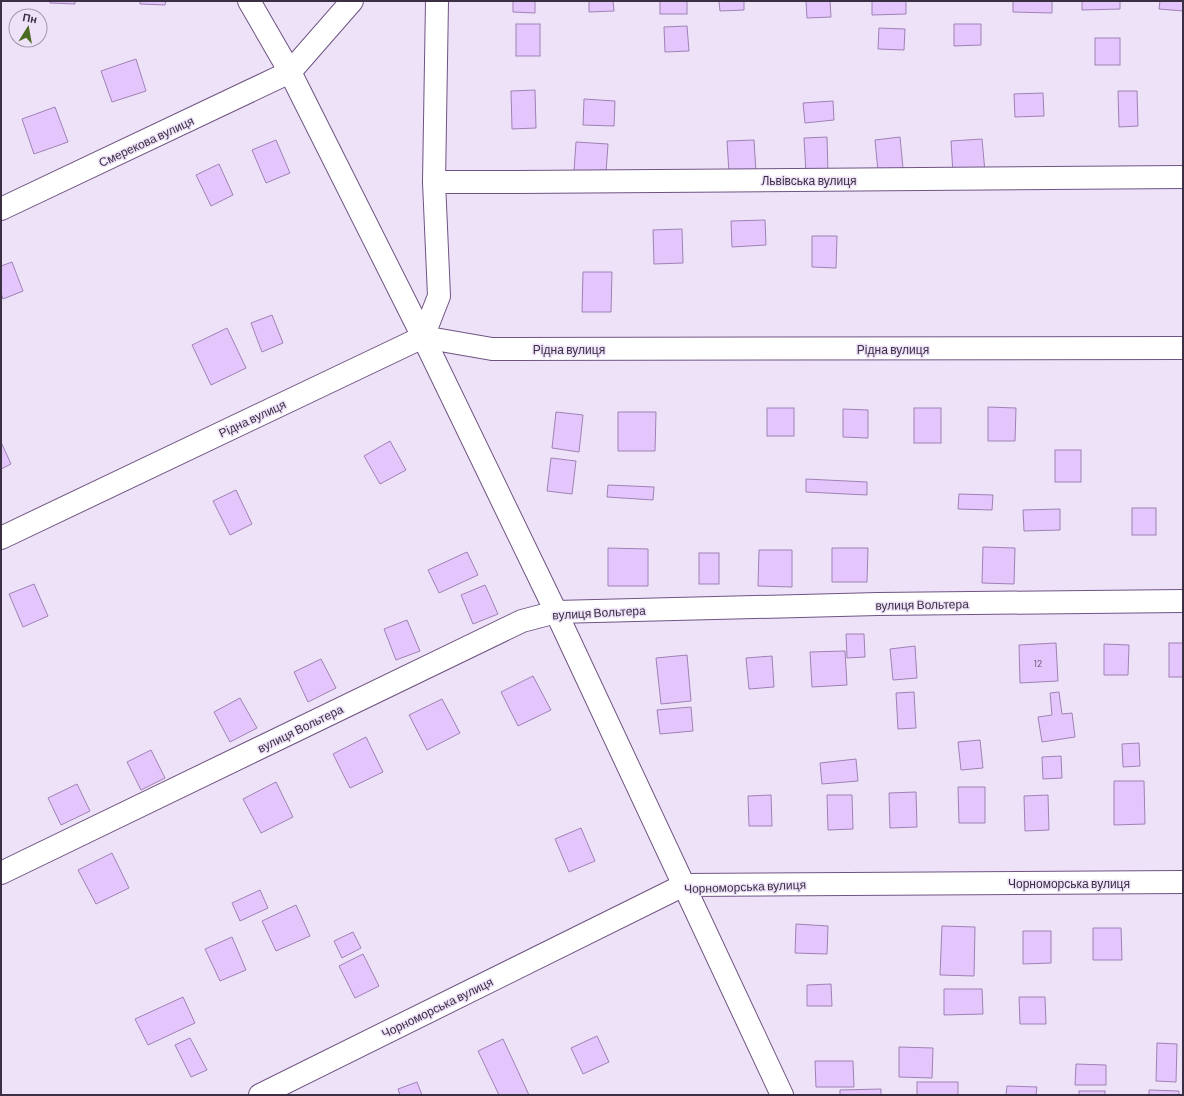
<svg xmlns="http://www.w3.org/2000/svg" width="1184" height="1096" font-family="Barlow,sans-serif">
	<rect width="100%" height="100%" fill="#eee2f8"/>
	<g fill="#e4c6fc" stroke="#9f82b5">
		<polygon points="50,1 75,1 75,4 50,3"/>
		<polygon points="140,1 166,1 165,5 140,4"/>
		<polygon points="513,1 535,1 535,13 513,12"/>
		<polygon points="589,1 613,1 614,11 589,12"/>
		<rect x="660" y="1" width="27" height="13"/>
		<polygon points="719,1 744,1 744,10 720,11"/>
		<polygon points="806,1 830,1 831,17 807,18"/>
		<polygon points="872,1 906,1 906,14 872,15"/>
		<polygon points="1013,1 1052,1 1052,13 1013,12"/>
		<polygon points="1082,1 1120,1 1120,9 1082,10"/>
		<polygon points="1160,1 1183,1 1183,11 1159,9"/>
		<rect x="516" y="24" width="24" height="32"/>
		<polygon points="954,24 981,24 981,45 954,46"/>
		<polygon points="687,26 689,51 665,52 664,27"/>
		<polygon points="879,28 905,29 904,50 878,49"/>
		<rect x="1095" y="38" width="25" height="27"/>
		<polygon points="136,59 146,91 112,102 101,71"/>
		<polygon points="535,90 536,128 512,129 511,91"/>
		<polygon points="1118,91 1137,91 1138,126 1119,127"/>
		<polygon points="1043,93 1044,116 1015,117 1014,94"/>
		<polygon points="584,99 615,101 614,126 583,125"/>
		<polygon points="833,101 834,120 805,123 803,103"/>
		<polygon points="55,107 68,142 34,154 22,119"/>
		<polygon points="827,137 828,173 806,173 804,138"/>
		<polygon points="900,137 903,168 878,171 875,140"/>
		<polygon points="982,139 985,172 953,174 951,141"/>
		<polygon points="276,140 290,173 266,183 252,150"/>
		<polygon points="754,140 756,172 729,173 727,141"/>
		<polygon points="576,142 608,144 606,173 574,171"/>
		<polygon points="219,164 233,195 211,206 196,175"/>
		<polygon points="765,220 766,245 732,247 731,221"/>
		<polygon points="682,229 683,263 654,264 653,230"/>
		<polygon points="812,236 837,236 836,268 812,267"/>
		<polygon points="12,262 23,291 3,299 1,293 1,266"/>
		<polygon points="583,272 612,272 611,312 582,312"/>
		<polygon points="272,315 283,343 262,352 251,323"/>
		<polygon points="227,328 246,368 211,385 192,345"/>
		<polygon points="988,407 1016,408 1015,441 988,441"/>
		<rect x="767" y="408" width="27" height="28"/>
		<rect x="914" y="408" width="27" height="35"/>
		<polygon points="843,409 868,410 868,438 843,437"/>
		<polygon points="556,412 583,415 579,452 552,448"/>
		<polygon points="618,412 656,412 655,451 618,451"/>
		<polygon points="390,441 406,470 380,484 364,456"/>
		<polygon points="1,442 11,464 1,469"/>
		<rect x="1055" y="450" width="26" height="32"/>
		<polygon points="551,458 576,461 572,494 547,491"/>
		<polygon points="806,479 867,482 867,495 806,492"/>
		<polygon points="608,485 654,487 653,500 607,497"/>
		<polygon points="236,490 252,524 230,535 213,501"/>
		<polygon points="959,494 993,495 992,510 958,509"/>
		<rect x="1132" y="508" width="24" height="27"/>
		<polygon points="1060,509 1060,530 1024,531 1023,510"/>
		<polygon points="983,547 1015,548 1014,584 982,583"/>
		<polygon points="608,548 648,549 648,586 608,586"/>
		<polygon points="832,548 868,548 867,582 832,582"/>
		<polygon points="759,550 792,550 792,587 758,586"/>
		<polygon points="467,552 478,575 439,593 428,570"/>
		<rect x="699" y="553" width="20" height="31"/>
		<polygon points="34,584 48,616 23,627 9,594"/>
		<polygon points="485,585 498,614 473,624 461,595"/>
		<polygon points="407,620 420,651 396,660 384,629"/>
		<polygon points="846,634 864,634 865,657 847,658"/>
		<polygon points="1056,643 1058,681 1020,683 1019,645"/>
		<rect x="1169" y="643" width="14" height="34"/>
		<polygon points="1104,644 1129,645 1128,675 1104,675"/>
		<polygon points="915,646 917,678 893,680 890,649"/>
		<polygon points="845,651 847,685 812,687 810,652"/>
		<polygon points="687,655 691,701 661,704 656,658"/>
		<polygon points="772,656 774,687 749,689 746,658"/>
		<polygon points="321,659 336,688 308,702 294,672"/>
		<polygon points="533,676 551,710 518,726 501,692"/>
		<polygon points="914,692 916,728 898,729 896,693"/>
		<polygon points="1059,692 1062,714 1072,713 1075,737 1042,742 1038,717 1052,715 1050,693"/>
		<polygon points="240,698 257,728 230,742 214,712"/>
		<polygon points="442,699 460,733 427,750 409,715"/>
		<polygon points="691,707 693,731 660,734 657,710"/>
		<polygon points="366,737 383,772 350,788 333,754"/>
		<polygon points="980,740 983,768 961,770 958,742"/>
		<polygon points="1139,743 1140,766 1123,767 1122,744"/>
		<polygon points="151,750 165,778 141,790 127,762"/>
		<polygon points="1061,756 1062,778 1043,779 1042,757"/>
		<polygon points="856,759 858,781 822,784 820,763"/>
		<polygon points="1114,781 1144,781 1145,824 1114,825"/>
		<polygon points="276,782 293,817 261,833 243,799"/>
		<polygon points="77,784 90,811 61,825 48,798"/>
		<polygon points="958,787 985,787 985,823 959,823"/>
		<polygon points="916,792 917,827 890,828 889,793"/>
		<polygon points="771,795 772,826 749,826 748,796"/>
		<polygon points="827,795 852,795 853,829 828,830"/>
		<polygon points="1048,795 1049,830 1025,831 1024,796"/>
		<polygon points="581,828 595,861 569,872 555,839"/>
		<polygon points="112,853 129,888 96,904 78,870"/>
		<polygon points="260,890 268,908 240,921 232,903"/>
		<polygon points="296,905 310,936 276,951 262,921"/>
		<polygon points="796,924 828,926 827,954 795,953"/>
		<polygon points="942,926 975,927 974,976 940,975"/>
		<polygon points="1093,928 1121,928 1122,960 1093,960"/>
		<polygon points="1023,931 1051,931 1051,963 1023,964"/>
		<polygon points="353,932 361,948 342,958 334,941"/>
		<polygon points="232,937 246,970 220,981 205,949"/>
		<polygon points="363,954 379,986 355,998 339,966"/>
		<polygon points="831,984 832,1006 807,1006 807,985"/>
		<polygon points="944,989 982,989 983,1014 944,1015"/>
		<polygon points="183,997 195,1023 148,1045 135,1019"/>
		<polygon points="1019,997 1045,997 1046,1024 1020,1024"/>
		<polygon points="597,1036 609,1062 583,1074 571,1048"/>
		<polygon points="190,1038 207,1070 191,1077 175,1045"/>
		<polygon points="503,1039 529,1095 499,1095 478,1051"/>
		<polygon points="1157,1043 1177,1044 1176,1082 1156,1081"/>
		<polygon points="899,1047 933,1048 932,1078 899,1077"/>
		<polygon points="815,1061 853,1061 854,1087 816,1087"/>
		<polygon points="1076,1064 1106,1065 1106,1085 1075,1085"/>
		<polygon points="417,1082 422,1095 400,1095 398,1089"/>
		<rect x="917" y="1082" width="41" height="13"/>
		<polygon points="1007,1086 1037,1087 1036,1095 1006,1095"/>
		<polygon points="881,1089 881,1095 840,1095 840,1090"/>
		<polygon points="1149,1090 1179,1091 1179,1095 1149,1095"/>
		<rect x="1079" y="1091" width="26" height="4"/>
	</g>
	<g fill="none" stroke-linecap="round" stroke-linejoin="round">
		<g stroke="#6f5483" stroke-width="24">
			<g id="minor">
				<polyline points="249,1 290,72 423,337 556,612 782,1095"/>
				<polyline points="434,182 517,182 1183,177"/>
				<polyline points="1,209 290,72 352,1"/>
				<polyline points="423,337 439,296 434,182 437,1"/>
				<polyline points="1,538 423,337 492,349 1183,348"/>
				<polyline points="1,873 522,621 556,612 878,604 1183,601"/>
				<polyline points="260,1095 684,885 1183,882"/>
			</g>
		</g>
		<use href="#minor" stroke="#fff" stroke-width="22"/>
	</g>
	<g text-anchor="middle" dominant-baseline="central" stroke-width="3" stroke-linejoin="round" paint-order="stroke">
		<g font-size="10" fill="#655572">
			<text x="1038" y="663">12</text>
		</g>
		<g font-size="12" fill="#3b2f44" stroke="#eee2f8">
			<text transform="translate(146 141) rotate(-25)">Смерекова вулиця</text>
			<text x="809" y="180">Львівська вулиця</text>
			<text x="569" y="349">Рідна вулиця</text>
			<text x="893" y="349">Рідна вулиця</text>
			<text transform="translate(252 418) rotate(-25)">Рідна вулиця</text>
			<text transform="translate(922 604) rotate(-1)">вулиця Вольтера</text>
			<text transform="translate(599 612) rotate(-3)">вулиця Вольтера</text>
			<text transform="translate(300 728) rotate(-26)">вулиця Вольтера</text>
			<text x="1069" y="883">Чорноморська вулиця</text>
			<text transform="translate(745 886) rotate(-2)">Чорноморська вулиця</text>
			<text transform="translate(437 1007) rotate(-26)">Чорноморська вулиця</text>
		</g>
	</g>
	<rect width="1184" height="1096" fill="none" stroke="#3b2f44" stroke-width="4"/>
	<g transform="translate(28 28) rotate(11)"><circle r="19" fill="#eee2f8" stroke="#a69ab0"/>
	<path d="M0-3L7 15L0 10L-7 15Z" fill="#4a6b21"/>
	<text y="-6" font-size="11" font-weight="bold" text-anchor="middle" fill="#3b2f44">Пн</text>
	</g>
</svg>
